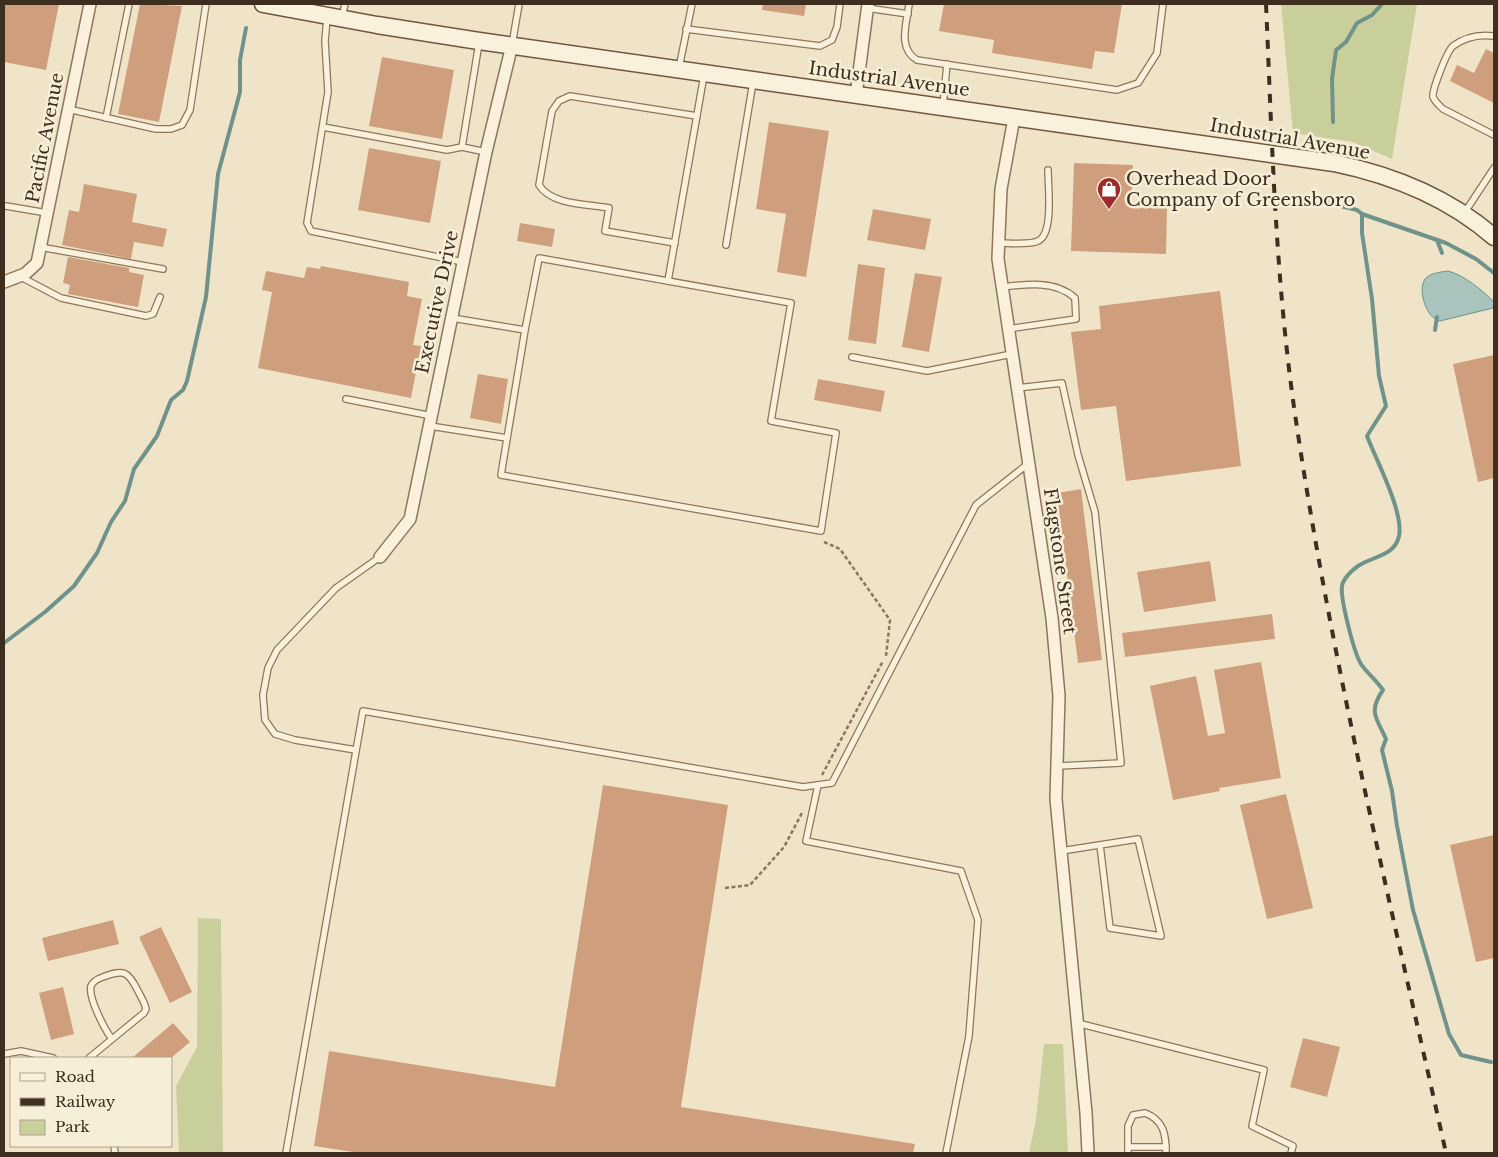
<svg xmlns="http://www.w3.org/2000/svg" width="1498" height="1157" font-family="'Libre Baskerville',serif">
	<rect width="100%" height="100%" fill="#f0e4c8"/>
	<g fill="#c9cf9b">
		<polygon points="1281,4 1417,4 1392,159 1353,142 1293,133"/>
		<polygon points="198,918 221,919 223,1153 179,1153 176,1086 197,1047"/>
		<polygon points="1044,1044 1063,1044 1068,1153 1029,1153 1036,1119"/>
	</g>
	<path fill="#a9c4bc" stroke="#6f938a" d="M1448 271C1464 275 1482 290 1494 302L1493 308 1440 321C1427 319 1417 291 1425 279 1430 273 1441 272 1448 271Z"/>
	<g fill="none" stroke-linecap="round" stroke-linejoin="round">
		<g stroke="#6f938a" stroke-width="4">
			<polyline points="1333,122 1332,79 1336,50 1346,42 1357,23 1372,15 1382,4"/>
			<path d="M1325 198 1328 203 1357 210 1362 214V233L1372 299 1379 376 1386 406 1367 436C1376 460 1404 512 1399 536 1395 556 1373 556 1358 566 1352 570 1343 579 1342 586 1340 598 1354 653 1361 664 1367 673 1376 680 1383 690 1368 712 1376 717 1386 739L1382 750 1392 791 1397 826 1413 910 1449 1034 1461 1055 1491 1062"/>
			<polyline points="1362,214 1446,243 1476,259 1494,273"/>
			<polyline points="1437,240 1442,253"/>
			<polyline points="1435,330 1437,317"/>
			<polyline points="4,643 45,612 74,586 97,553 111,522 125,501 134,469 157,436 171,400 183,390 187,381 206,297 218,174 240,92 240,60 246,28"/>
		</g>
	</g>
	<g fill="#cf9f7d">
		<polygon points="4,4 59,4 46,70 4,62"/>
		<polygon points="140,4 182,6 159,122 118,114"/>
		<polygon points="763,4 806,4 804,16 762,10"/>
		<polygon points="944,4 1122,4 1114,53 1095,51 1092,69 992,53 994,40 939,31"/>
		<polygon points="1486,49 1494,53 1494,103 1450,81 1457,65 1474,73"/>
		<polygon points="382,57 454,70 442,139 369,126"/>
		<polygon points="769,122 829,131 806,277 777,272 786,214 756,209"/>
		<polygon points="369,148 441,161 430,223 358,210"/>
		<polygon points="1074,163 1133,165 1131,207 1167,208 1166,254 1071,251"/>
		<polygon points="84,184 137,194 132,222 167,229 163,247 134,242 131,259 62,245 69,210 79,212"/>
		<polygon points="873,209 931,219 925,250 867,240"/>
		<polygon points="520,223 555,229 552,247 517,241"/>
		<polygon points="68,257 129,268 129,272 144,275 138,307 68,294 70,285 63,283"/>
		<polygon points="858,264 885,268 876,344 848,340"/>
		<polygon points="321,266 409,282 407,296 422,299 413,345 421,346 411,398 258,368 272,292 262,290 266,271 304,278 307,267 320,269"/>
		<polygon points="915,273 942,277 929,352 902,347"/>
		<polygon points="1220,291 1241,466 1126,481 1116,406 1081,410 1071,332 1101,329 1099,306"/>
		<polygon points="1494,355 1494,478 1478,482 1453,364"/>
		<polygon points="478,374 508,379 501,424 470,418"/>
		<polygon points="818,379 885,391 881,412 814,400"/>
		<polygon points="1081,489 1102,660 1078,663 1057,493"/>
		<polygon points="1210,561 1216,601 1144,612 1137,572"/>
		<polygon points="1272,614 1275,639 1125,657 1122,633"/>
		<polygon points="1261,662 1281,778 1219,788 1220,791 1173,800 1150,686 1196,676 1208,736 1225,733 1214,670"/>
		<polygon points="603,785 728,805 681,1107 915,1144 913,1153 360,1153 314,1146 329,1051 555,1087"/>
		<polygon points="1286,794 1313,908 1267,919 1240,805"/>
		<polygon points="1494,835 1494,958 1476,962 1450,845"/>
		<polygon points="113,920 119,944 48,961 42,938"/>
		<polygon points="161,927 192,992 170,1003 139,937"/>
		<polygon points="63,987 74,1034 51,1040 39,993"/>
		<polygon points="173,1023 190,1042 171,1058 132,1058"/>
		<polygon points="1303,1038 1340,1047 1327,1097 1290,1087"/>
	</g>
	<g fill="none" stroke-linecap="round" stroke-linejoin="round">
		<g stroke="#8d765c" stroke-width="8">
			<g id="service">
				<path d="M909 4C907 23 897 48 917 60L1117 90 1138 83 1157 53 1163 4"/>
				<polyline points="867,8 908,14"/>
				<polyline points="342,17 345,4"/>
				<polyline points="327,18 325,41 328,92 307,223 311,231 463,262"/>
				<polyline points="686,29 820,46 832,40 837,27 840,4"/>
				<path d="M1494 36C1479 34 1465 37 1453 46 1447 51 1432 90 1433 97 1435 102 1439 105 1443 109L1494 135"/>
				<polyline points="479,43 462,147 486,152"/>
				<polyline points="512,45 519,4"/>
				<polyline points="679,68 692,4"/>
				<polyline points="943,106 947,64"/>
				<polyline points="68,109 156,129 171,129 182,125 190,110 206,4"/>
				<polyline points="106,118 129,4"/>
				<polyline points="323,127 447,150 462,147"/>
				<polyline points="6,206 47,213"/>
				<polyline points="1465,212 1494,168"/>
				<path d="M675 243 605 231 609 208C587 204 551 205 539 185L552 111 559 101 570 96 697 116"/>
				<path d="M999 243C1008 243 1031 245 1038 241 1054 234 1048 186 1048 170"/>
				<polyline points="726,245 753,82"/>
				<polyline points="40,247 163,269"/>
				<polyline points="19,276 61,298 146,316 153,314 160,297"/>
				<polyline points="668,281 704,75"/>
				<path d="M1002 287C1026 284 1056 280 1075 298L1076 319 1008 329"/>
				<polyline points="452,318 525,330 539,258 791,303 771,421 836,433 821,531 501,475 525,330"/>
				<polyline points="852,357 927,371 1012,354"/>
				<polyline points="1017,388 1062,383 1078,455 1095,512 1121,763 1058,766"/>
				<polyline points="346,399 432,416"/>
				<polyline points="430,426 507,438"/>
				<polyline points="356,750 295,740 275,734 265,720 263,695 268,668 277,650 336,588 380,557"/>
				<polyline points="818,785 806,841 961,871 978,920 969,1036 946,1153"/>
				<polyline points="1061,851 1138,839 1161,936 1110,928 1100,845"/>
				<polyline points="1077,1023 1264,1070 1252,1126 1293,1146 1291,1153"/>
				<polyline points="4,1054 21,1051 53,1058"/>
				<path d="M89 1058 144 1013 146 1009C145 1003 141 997 138 991 128 971 124 969 103 977 97 979 93 981 91 986 88 998 105 1030 112 1039"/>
				<polyline points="114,1146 115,1153"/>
				<polyline points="1128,1147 1166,1147"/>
				<polyline points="286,1153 363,711 803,787 832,783 976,505 1029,463"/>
				<path d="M1128 1153V1126L1133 1115 1145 1113C1164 1120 1166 1135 1166 1153"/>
			</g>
		</g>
		<g stroke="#8d765c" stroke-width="14">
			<g id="minor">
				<polyline points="856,95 868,4"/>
				<polyline points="1014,118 1001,189 998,259 1052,618 1059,696 1056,799 1086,1113 1088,1153"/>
				<polyline points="4,282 25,274 37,263 90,4"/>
				<polyline points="380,557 410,519 486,152 512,45"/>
			</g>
		</g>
		<g stroke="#6f573f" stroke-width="19">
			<path id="secondary" d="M263 4 377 25 479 41 1334 163C1392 175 1449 198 1494 237"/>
		</g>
		<g stroke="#8d765c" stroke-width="2.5" stroke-dasharray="4 2.5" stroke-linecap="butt">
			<polyline points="824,542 840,549 890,620 886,656"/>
			<polyline points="822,775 883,661"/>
			<polyline points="725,888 750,885 784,847 802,813"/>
		</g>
		<use href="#service" stroke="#faf1dc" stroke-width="5.5"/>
		<use href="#minor" stroke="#faf1dc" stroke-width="11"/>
		<use href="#secondary" stroke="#faf1dc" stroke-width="16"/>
		<path stroke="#3d2e20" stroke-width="4" stroke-dasharray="9 9" stroke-linecap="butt" d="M1266 4C1272 138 1275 273 1294 407 1330 658 1391 905 1446 1153"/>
	</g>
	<defs>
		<g id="shop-pin" transform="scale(1.25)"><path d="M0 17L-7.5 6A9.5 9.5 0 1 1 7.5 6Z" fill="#9e2a2b" stroke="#f7eed8"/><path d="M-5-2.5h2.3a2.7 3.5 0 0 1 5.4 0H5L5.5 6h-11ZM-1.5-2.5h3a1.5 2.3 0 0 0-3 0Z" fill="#fff"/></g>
	</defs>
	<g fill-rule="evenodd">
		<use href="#shop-pin" x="1109" y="189"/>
	</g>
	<g text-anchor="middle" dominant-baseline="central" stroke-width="5" stroke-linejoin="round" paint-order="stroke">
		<g font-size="18" fill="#3d2e20" stroke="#f7eed8">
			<text transform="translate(889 79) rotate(8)">Industrial Avenue</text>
			<text transform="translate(45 138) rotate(-79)">Pacific Avenue</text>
			<text transform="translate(1290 139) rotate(10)">Industrial Avenue</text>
			<text transform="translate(437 302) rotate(-78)">Executive Drive</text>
			<text transform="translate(1060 561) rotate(82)">Flagstone Street</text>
		</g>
		<g font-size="18" fill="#3d2e20" stroke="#f7eed8" text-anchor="start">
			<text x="1126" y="179">Overhead Door<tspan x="1126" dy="21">Company of Greensboro</tspan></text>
		</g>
	</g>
	<rect width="1498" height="1157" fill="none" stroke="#3d2e20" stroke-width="10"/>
	<rect x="10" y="1057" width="162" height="90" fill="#f7eed8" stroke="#ada18e"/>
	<rect x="20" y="1073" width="25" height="8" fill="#faf1dc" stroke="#ada18e"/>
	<text x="55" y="1082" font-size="15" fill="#3d2e20">Road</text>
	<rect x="20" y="1098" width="25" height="8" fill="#3d2e20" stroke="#ada18e"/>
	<text x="55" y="1107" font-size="15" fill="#3d2e20">Railway</text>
	<rect x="20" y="1120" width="25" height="15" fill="#c9cf9b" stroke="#ada18e"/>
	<text x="55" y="1132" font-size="15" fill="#3d2e20">Park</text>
</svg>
